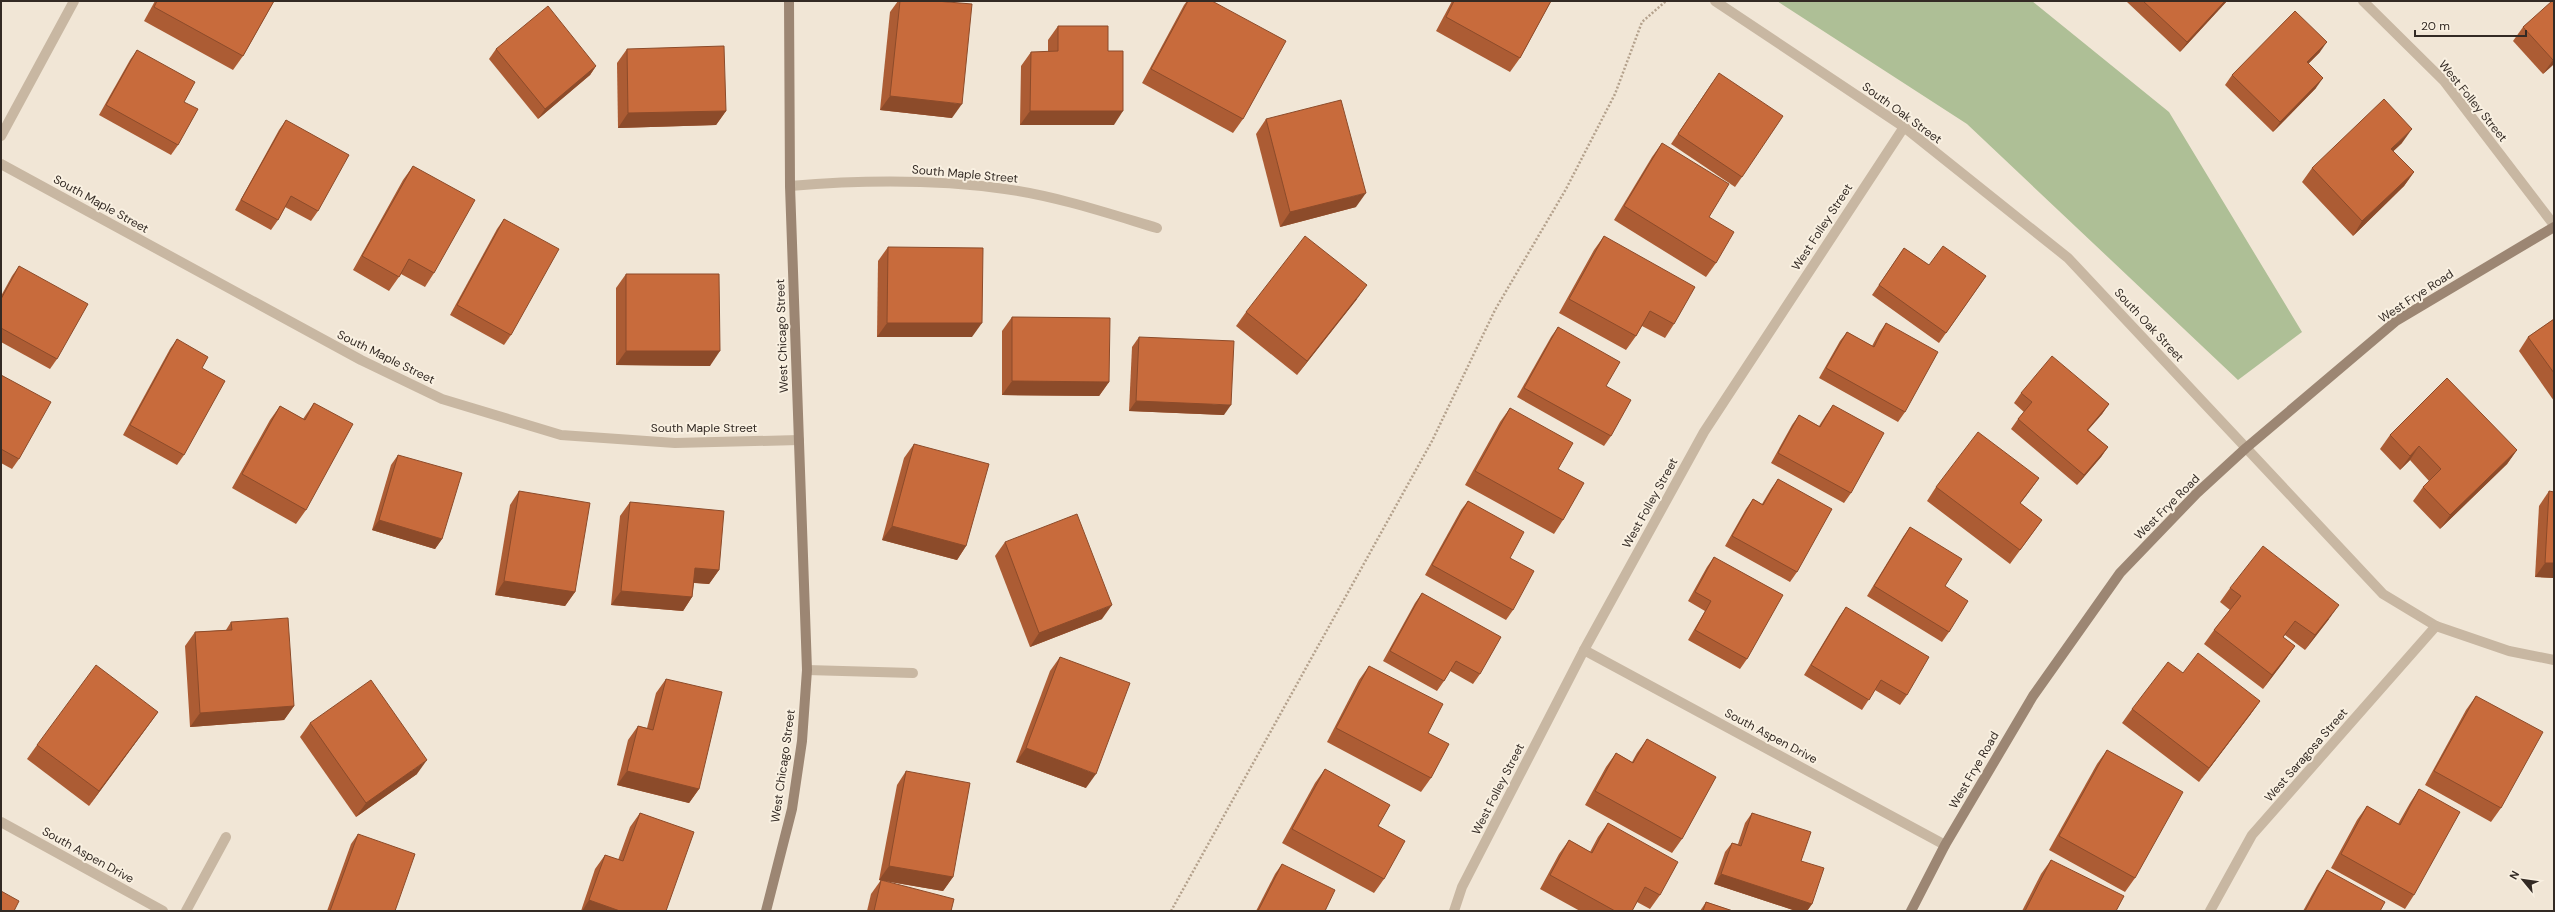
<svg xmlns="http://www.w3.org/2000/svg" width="2555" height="912" font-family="'DM Sans',sans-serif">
	<rect width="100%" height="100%" fill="#f1e6d6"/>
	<polygon fill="#aebf96" points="1777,1 2032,1 2169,112 2302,332 2238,380 1967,124"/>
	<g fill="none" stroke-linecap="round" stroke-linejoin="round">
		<polyline stroke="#b4a18c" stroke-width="2.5" stroke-dasharray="2 2" stroke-linecap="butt" points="1171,911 1432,441 1495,310 1566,189 1615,94 1642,22 1666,1"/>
		<g stroke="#c8b7a2" stroke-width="10">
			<polyline points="1715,1 1904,127 2068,258 2383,594 2436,626 2509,651 2554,660"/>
			<polyline points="2363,1 2444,81 2554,225"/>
			<polyline points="1,136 74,1"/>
			<polyline points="1,164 361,360 442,399 561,435 675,443 799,440"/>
			<path d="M790 186C861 180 934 179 1005 189 1056 196 1107 213 1157 228"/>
			<polyline points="1584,650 1945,845"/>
			<polyline points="807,670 913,673"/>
			<polyline points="1,822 163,911"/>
			<polyline points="186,911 226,837"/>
			<polyline points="1454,911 1462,887 1584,650 1704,432 1904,127"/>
			<polyline points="2210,911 2252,835 2436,626"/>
		</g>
		<g stroke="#9c8673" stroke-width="10">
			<polyline points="766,911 792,809 802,741 807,670 790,186 789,1"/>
			<polyline points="1911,911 1945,845 2033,696 2120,573 2197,493 2246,448 2396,321 2554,227"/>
		</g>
	</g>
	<g fill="#ac5c34">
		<polygon points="155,1 274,1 243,56 233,70 144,21"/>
		<polygon points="898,1 936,1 952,118 880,110 890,12"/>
		<polygon points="1187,1 1212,1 1243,119 1233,133 1142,83 1184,5"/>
		<polygon points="1452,1 1551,1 1520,58 1510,72 1436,31"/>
		<polygon points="2128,1 2227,1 2180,52 2127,2"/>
		<polygon points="2554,1 2554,64 2543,74 2513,41 2523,27"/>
		<polygon points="1058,26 1108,51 1114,125 1020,125 1021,66 1031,52 1048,52 1048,40"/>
		<polygon points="496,49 596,66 590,75 538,119 489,59"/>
		<polygon points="627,49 726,111 716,125 618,128 617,63"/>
		<polygon points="137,50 184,102 178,145 171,155 99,115 130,60"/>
		<polygon points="2320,52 2308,64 2316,88 2273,132 2225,85 2232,75"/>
		<polygon points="1712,83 1742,177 1735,187 1671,144"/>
		<polygon points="1266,119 1356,207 1280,227 1256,134"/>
		<polygon points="286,120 318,211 311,221 285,207 278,220 271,230 235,210 279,130"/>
		<polygon points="1662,143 1709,217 1716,263 1706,277 1614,220 1652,157"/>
		<polygon points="2402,143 2393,151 2414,172 2404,186 2353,236 2302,182 2312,168"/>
		<polygon points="413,166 434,273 425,287 401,274 389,291 353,270 403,180"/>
		<polygon points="504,219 511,335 504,345 450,315 497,229"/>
		<polygon points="1604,236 1674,324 1665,338 1642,326 1636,336 1626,350 1559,313 1594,250"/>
		<polygon points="888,247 972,337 877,337 878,261"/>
		<polygon points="1904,248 1929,265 1986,276 1939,343 1872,295"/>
		<polygon points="19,266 57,359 50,369 1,342 1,296 12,276"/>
		<polygon points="626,274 710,366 616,365 616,288"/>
		<polygon points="1357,299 1297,375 1236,326 1246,312"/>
		<polygon points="1012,317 1109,382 1099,396 1002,395 1002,331"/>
		<polygon points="2554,319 2554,401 2519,351 2528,337"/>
		<polygon points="1886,323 1905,412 1898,422 1819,378 1840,341 1847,332 1872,346 1879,333"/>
		<polygon points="1558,327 1606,386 1611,436 1604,446 1517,397 1551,337"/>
		<polygon points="1139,337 1224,415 1129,411 1132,347"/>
		<polygon points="177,339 202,368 184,455 177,465 123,435 170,349"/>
		<polygon points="1,375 19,459 12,469 1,463"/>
		<polygon points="2021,393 2109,404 2102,414 2088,430 2108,447 2101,457 2077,485 2011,429 2018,419 2024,412 2014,403"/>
		<polygon points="314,403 306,510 296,524 232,488 270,420 280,406 303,419"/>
		<polygon points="1833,405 1851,493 1844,503 1771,463 1792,425 1799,415 1819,426 1826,415"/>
		<polygon points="1510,408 1558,469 1563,520 1554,534 1465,485 1500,422"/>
		<polygon points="2390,435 2517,450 2507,464 2440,529 2413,501 2423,487 2429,481 2410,460 2400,470 2380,449"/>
		<polygon points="914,444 966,546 957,560 882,540 904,458"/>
		<polygon points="398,455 442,539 435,549 372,530 391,465"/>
		<polygon points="2039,478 2020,503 2042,520 2010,564 1927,501 1936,487"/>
		<polygon points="1778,479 1797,572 1790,582 1725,546 1746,509 1753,499 1762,504 1771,489"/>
		<polygon points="519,491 575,592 565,606 495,595 510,505"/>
		<polygon points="2549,491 2554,578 2535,577 2539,506"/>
		<polygon points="1468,501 1510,558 1513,610 1506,620 1425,575 1461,510"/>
		<polygon points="630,502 719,570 709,584 694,583 692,597 683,611 611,605 620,516"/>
		<polygon points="1910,527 1945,586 1949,632 1942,642 1867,596 1903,537"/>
		<polygon points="1005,542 1102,619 1030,647 995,556"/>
		<polygon points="1714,557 1747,659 1740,669 1688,640 1705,611 1688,601 1707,567"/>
		<polygon points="2230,588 2329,619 2305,650 2285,635 2283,637 2295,646 2285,660 2263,689 2204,644 2214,630 2230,610 2220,602"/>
		<polygon points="1422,593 1480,674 1473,684 1450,671 1444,681 1437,691 1383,661 1415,603"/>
		<polygon points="1846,607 1907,695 1900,705 1875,690 1862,710 1804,675 1839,617"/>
		<polygon points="231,622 294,706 284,720 190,727 185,646 195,632 226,630"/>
		<polygon points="1060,657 1086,788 1016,762 1050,671"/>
		<polygon points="1369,666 1428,733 1431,778 1421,792 1327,742 1359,680"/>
		<polygon points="2183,673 2260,701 2250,715 2199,782 2122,723 2132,709"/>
		<polygon points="666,679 699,789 689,803 617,785 628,740 638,726 647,728 656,693"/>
		<polygon points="2476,696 2501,808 2491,822 2425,785 2466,710"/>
		<polygon points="158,712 89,806 27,759 37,745"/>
		<polygon points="310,723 417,774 356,817 300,737"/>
		<polygon points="1647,739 1682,839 1672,853 1585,805 1606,767 1616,753 1632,762 1637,753"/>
		<polygon points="2107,750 2135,878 2125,892 2049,850 2097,764"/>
		<polygon points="1325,769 1378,826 1384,879 1374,893 1282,843 1315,783"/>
		<polygon points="906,771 953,877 943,891 879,880 897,785"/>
		<polygon points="2419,789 2414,895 2405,909 2331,868 2357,820 2367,806 2398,824 2410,803"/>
		<polygon points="640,813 666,911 581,911 595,869 605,855 618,860 630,827"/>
		<polygon points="1752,813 1801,861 1812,904 1807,911 1796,911 1714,884 1725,852 1732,843 1738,844 1745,823"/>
		<polygon points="1608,823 1660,895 1650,909 1637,902 1632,911 1580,911 1540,889 1559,854 1569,840 1590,852 1598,837"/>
		<polygon points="358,834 395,911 327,911 351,844"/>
		<polygon points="2051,860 2116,911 2022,911 2041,874"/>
		<polygon points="1282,864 1325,911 1256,911 1275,874"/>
		<polygon points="2327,870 2380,911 2303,911 2318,884"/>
		<polygon points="881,880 951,911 867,911 871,894"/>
		<polygon points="1706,902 1733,911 1700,911"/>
	</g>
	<g fill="#8c4b2a">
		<polygon points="2225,1 2227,1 2180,52 2187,42"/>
		<polygon points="2327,42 2320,52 2300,72 2307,62"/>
		<polygon points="2554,59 2554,64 2543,74 2553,60"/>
		<polygon points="596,66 590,75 538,119 545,109"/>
		<polygon points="2323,78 2316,88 2273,132 2280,122"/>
		<polygon points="890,96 962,104 952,118 880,110"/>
		<polygon points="726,111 716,125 618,128 628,113"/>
		<polygon points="1030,111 1123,111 1114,125 1020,125"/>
		<polygon points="2412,129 2402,143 2381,163 2391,149"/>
		<polygon points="2414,172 2404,186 2353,236 2362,221"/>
		<polygon points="1366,193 1356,207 1280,227 1290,212"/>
		<polygon points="1367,285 1357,299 1297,375 1307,361"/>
		<polygon points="887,323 982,323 972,337 877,337"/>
		<polygon points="626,351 720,351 710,366 616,365"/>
		<polygon points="1012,381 1109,382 1099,396 1002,395"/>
		<polygon points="1136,401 1231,405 1224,415 1129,411"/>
		<polygon points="2109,404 2102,414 2080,439 2087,430"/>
		<polygon points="2419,446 2410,460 2400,470 2410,456"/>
		<polygon points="2108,447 2101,457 2077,485 2084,475"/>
		<polygon points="2517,450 2507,464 2440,529 2450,515"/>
		<polygon points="2039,478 2029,492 2010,517 2020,503"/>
		<polygon points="379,520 442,539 435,549 372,530"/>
		<polygon points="892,526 966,546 957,560 882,540"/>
		<polygon points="2545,563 2554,563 2554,578 2535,577"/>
		<polygon points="695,568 719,570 709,584 685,582"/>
		<polygon points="504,581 575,592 565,606 495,595"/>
		<polygon points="621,591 692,597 683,611 611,605"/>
		<polygon points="1112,605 1102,619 1030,647 1039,633"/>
		<polygon points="2339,605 2329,619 2305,650 2315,635"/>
		<polygon points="2295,646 2285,660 2263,689 2272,675"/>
		<polygon points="2260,701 2250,715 2199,782 2209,768"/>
		<polygon points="294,706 284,720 190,727 200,713"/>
		<polygon points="158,712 148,726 89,806 99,791"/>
		<polygon points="1026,748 1096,774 1086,788 1016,762"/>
		<polygon points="427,760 417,774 356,817 366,803"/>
		<polygon points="627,771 699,789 689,803 617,785"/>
		<polygon points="889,866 953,877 943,891 879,880"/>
		<polygon points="1721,874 1812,904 1807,911 1796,911 1714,884"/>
		<polygon points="589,900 620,911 582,911"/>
	</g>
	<g fill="#c86b3c" stroke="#8c4b2a">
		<polygon points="157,1 274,1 243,56 154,7"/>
		<polygon points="900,1 936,1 972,4 962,104 890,96"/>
		<polygon points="1188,1 1212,1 1286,41 1243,119 1151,69"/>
		<polygon points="1454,1 1551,1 1520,58 1446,17"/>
		<polygon points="2143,1 2225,1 2187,42"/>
		<polygon points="2552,1 2554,1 2554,59 2553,60 2523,27"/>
		<polygon points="548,6 596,66 545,109 496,49"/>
		<polygon points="2295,11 2327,42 2307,62 2323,78 2280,122 2232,75"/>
		<polygon points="1058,26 1108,26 1108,51 1123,51 1123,111 1030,111 1031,52 1058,51"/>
		<polygon points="724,46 726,111 628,113 627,49"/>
		<polygon points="137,50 195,82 184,102 198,109 178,145 106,105"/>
		<polygon points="1719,73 1783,116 1742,177 1678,134"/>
		<polygon points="2384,99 2412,129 2391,149 2414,172 2362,221 2312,168"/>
		<polygon points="1341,100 1366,193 1290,212 1266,119"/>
		<polygon points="286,120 349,155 318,211 291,196 278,220 241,200"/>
		<polygon points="1662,143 1729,184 1709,217 1734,232 1716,263 1624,206"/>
		<polygon points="413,166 475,200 434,273 409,259 399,277 362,256"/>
		<polygon points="504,219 559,249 511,335 457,305"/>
		<polygon points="1305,236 1367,285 1307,361 1246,312"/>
		<polygon points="1604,236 1695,287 1674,324 1650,311 1636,336 1569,299"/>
		<polygon points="1943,246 1986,276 1946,333 1879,285 1904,248 1929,265"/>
		<polygon points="888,247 983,248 982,323 887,323"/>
		<polygon points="19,266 88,304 57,359 1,328 1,299"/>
		<polygon points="626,274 719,274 720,351 626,351"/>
		<polygon points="1012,317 1110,318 1109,382 1012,381"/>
		<polygon points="2554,319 2554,373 2528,337"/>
		<polygon points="1886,323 1938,352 1905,412 1826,368 1847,332 1874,347"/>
		<polygon points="1558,327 1620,362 1606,386 1631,400 1611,436 1524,388"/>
		<polygon points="1139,337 1234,341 1231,405 1136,401"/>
		<polygon points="177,339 208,357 202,368 225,381 184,455 130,425"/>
		<polygon points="2052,356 2109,404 2087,430 2108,447 2084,475 2018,419 2032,402 2021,393"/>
		<polygon points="1,375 51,402 19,459 1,449"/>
		<polygon points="2447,378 2517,450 2450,515 2423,487 2441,469 2419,446 2410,456 2390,435"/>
		<polygon points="314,403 353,424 306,510 242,474 280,406 305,420"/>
		<polygon points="1833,405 1884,433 1851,493 1778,453 1799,415 1820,427"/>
		<polygon points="1510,408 1573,443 1558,469 1584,483 1563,520 1475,471"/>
		<polygon points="1978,432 2039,478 2020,503 2042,520 2020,550 1936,487"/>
		<polygon points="914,444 989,464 966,546 892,526"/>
		<polygon points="398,455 462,473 442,539 379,520"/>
		<polygon points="1778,479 1832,509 1797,572 1732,536 1753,499 1763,505"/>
		<polygon points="519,491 590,503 575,592 504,581"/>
		<polygon points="2549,491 2554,492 2554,563 2545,563"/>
		<polygon points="1468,501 1524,532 1510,558 1534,571 1513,610 1432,565"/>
		<polygon points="630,502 724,511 719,570 695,568 692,597 621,591"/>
		<polygon points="1077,514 1112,605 1039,633 1005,542"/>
		<polygon points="1910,527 1962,559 1945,586 1968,601 1949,632 1874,586"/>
		<polygon points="2263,546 2339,605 2315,635 2295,621 2283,637 2295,646 2272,675 2214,630 2241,596 2230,588"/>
		<polygon points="1714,557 1783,595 1747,659 1695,630 1711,601 1695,592"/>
		<polygon points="1422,593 1501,637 1480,674 1456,661 1444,681 1390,651"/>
		<polygon points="1846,607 1929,657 1907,695 1881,680 1869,700 1811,665"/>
		<polygon points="288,618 294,706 200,713 195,632 232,630 231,622"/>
		<polygon points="2198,653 2260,701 2209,768 2132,709 2168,662 2183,673"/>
		<polygon points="1060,657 1130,683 1096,774 1026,748"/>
		<polygon points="96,665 158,712 99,791 37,745"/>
		<polygon points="1369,666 1443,704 1428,733 1449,744 1431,778 1336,728"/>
		<polygon points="666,679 722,692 699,789 627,771 638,726 653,730"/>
		<polygon points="371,680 427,760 366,803 310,723"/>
		<polygon points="2476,696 2543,732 2501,808 2434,771"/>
		<polygon points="1647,739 1716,777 1682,839 1595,791 1616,753 1633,763"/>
		<polygon points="2107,750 2183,792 2135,878 2059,836"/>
		<polygon points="1325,769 1390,805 1378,826 1405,841 1384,879 1292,829"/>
		<polygon points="906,771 970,783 953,877 889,866"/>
		<polygon points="2419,789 2460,812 2414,895 2341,854 2367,806 2400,825"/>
		<polygon points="640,813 694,832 666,911 620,911 589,900 605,855 623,861"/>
		<polygon points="1752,813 1811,832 1801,861 1824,868 1812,904 1721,874 1732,843 1741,846"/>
		<polygon points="1608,823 1678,862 1660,895 1645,887 1632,911 1615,911 1550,875 1569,840 1592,853"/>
		<polygon points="358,834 415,854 395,911 330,911"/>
		<polygon points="2051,860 2124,896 2116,911 2025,911"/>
		<polygon points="1282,864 1335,890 1325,911 1258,911"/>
		<polygon points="2327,870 2385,902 2380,911 2305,911"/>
		<polygon points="881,880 954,899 951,911 874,911"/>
		<polygon points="1,891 19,901 14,911 1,911"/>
		<polygon points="1706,902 1733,911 1703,911"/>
	</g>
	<g text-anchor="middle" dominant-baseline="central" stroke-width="4" stroke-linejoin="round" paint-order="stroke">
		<g font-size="12" fill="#332a24" stroke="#f9f0e1">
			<text transform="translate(2473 101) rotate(51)">West Folley Street</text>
			<text transform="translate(1902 113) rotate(36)">South Oak Street</text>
			<text transform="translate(965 174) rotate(5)">South Maple Street</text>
			<text transform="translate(101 204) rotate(29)">South Maple Street</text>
			<text transform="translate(1822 227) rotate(-57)">West Folley Street</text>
			<text transform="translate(2416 296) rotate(-33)">West Frye Road</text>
			<text transform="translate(2149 325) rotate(47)">South Oak Street</text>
			<text transform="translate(782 336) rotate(-92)">West Chicago Street</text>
			<text transform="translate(386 357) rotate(26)">South Maple Street</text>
			<text x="704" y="428">South Maple Street</text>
			<text transform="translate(1650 503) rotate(-61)">West Folley Street</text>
			<text transform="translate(2167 507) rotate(-45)">West Frye Road</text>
			<text transform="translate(1771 736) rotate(28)">South Aspen Drive</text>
			<text transform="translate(2306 755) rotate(-49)">West Saragosa Street</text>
			<text transform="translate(783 766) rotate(-82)">West Chicago Street</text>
			<text transform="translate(1974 770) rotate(-60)">West Frye Road</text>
			<text transform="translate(1498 789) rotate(-63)">West Folley Street</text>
			<text transform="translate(88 855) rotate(29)">South Aspen Drive</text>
		</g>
	</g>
	<rect width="2555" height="912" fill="none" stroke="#332a24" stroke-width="4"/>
	<g transform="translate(2523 880) rotate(299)" stroke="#f9f0e1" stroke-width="3" paint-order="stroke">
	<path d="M0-3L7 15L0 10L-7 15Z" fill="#332a24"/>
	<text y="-6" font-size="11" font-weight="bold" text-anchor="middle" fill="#332a24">N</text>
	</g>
	<path d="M2415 30v6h111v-6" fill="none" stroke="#332a24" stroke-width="2"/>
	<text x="2421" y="30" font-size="12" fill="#332a24" stroke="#f9f0e1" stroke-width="3" paint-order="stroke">20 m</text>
</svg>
